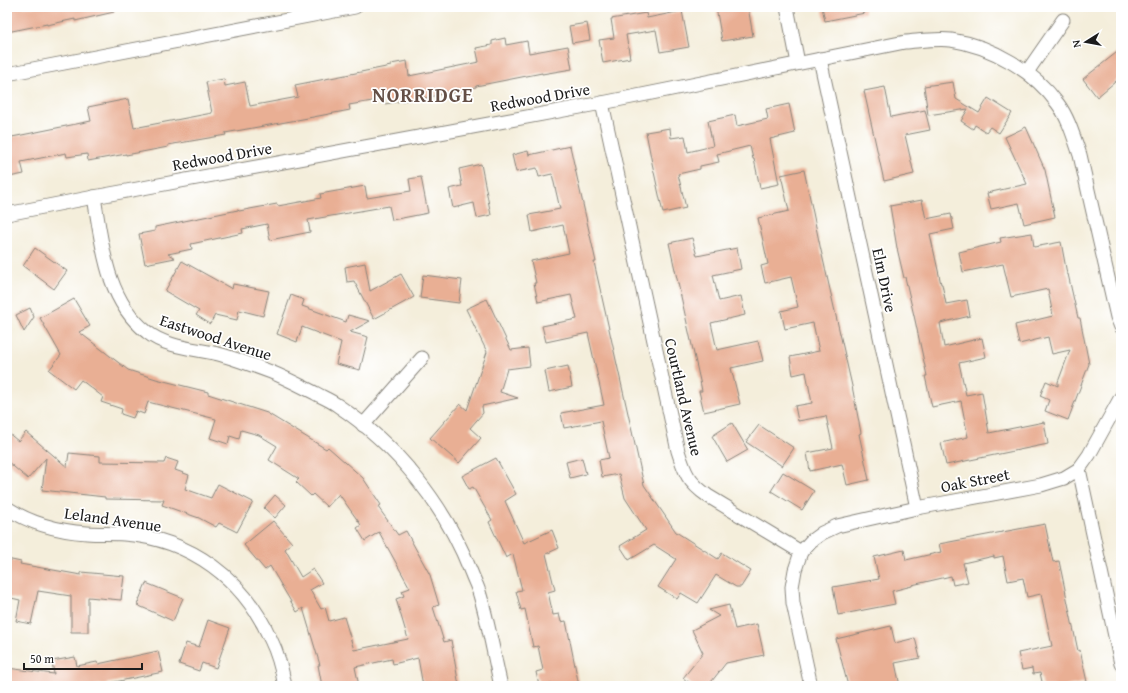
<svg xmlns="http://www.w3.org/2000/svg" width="1128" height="693" font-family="'Gentium Book Plus',serif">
	<rect width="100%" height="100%" fill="#fff"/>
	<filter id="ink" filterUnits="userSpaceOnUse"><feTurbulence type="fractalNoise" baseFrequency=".025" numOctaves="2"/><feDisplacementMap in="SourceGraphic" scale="8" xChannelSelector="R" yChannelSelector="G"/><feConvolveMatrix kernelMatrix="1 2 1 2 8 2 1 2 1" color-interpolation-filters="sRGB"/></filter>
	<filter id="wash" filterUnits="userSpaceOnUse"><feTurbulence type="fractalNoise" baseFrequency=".012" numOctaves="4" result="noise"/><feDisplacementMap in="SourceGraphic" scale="16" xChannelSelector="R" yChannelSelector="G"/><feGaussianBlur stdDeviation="0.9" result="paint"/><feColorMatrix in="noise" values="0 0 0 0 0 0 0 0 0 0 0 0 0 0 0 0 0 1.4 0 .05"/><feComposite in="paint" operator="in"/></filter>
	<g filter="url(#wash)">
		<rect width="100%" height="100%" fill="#f4eedb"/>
		<g id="blocks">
			<g fill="#e9af94">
				<polygon points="7,7 114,7 114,12 75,21 75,19 47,25 47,24 7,32"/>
				<polygon points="716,7 748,7 753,36 722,41"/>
				<polygon points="822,7 865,7 865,13 825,21"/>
				<polygon points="682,11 689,47 660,52 656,30 626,35 630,58 603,63 599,40 614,38 611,19 646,13 647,18"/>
				<polygon points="587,23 590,40 572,43 569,26"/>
				<polygon points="505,38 506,45 527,41 529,53 568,46 572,69 542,74 542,73 476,86 476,87 425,98 425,97 385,104 384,99 349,105 350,110 308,118 225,133 226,135 168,145 168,147 126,155 126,154 88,161 87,154 67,157 66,153 21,162 24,174 9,177 7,168 7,138 91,121 88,107 128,99 134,128 212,113 206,82 224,79 225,86 245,82 250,106 298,97 295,85 391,66 391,64 407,61 409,76 479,62 476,48 492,45 492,41"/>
				<polygon points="1121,49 1121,77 1097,97 1083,79"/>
				<polygon points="953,82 956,99 979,113 988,98 1012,113 999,133 990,127 986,132 975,125 973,129 961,121 968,109 928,115 924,86"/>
				<polygon points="885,87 891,117 925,110 930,130 905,135 914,174 884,181 864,91"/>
				<polygon points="789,104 795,133 770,139 779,184 760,188 754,159 753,159 750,146 717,154 719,162 700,166 700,169 678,174 686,208 663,213 652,163 646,132 670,128 671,138 685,136 688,152 713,146 708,121 735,115 737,126 768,119 766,109"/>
				<polygon points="1026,127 1045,170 1055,217 1024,224 1019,203 991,209 987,193 1027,184 1005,137"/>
				<polygon points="570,146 596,262 594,262 644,485 676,532 718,559 722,553 751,571 741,587 736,587 716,575 698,603 681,593 677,599 658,587 676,559 654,545 629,560 620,546 646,530 625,498 619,474 602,477 599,460 609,458 601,421 564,428 561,413 604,405 588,333 546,342 542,326 577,319 571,295 538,302 534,283 536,283 531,261 569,253 563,225 532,232 529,215 560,209 552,174 539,177 537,168 516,172 512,155 528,151 529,155"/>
				<polygon points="481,164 491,215 477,218 474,203 453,208 449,189 462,186 459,169"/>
				<polygon points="804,170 820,246 852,386 861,433 859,434 869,480 847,485 842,464 810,471 807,453 833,448 826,416 798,421 795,406 812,403 806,372 793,375 790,357 819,351 813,323 785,329 781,311 798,307 791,277 765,283 761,266 768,264 758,218 789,211 781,175"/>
				<polygon points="421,177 428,213 392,220 389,206 308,220 310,232 270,240 267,224 242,229 243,233 191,244 192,249 168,254 175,258 145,264 139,234 155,231 155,227 238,210 239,211 277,204 278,206 321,198 320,194 365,186 367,198 411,191 409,179"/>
				<polygon points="922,200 926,219 951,214 954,229 930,234 941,284 942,284 946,304 967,300 970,316 940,323 944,347 982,338 986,357 959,363 966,395 982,392 989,433 1044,422 1048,444 946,465 941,443 968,437 961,401 932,407 925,376 927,376 915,320 905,277 904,278 897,248 890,206"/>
				<polygon points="1032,233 1034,247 1061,242 1067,274 1068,274 1078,318 1080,318 1089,364 1068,420 1045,411 1049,400 1040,396 1046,381 1058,386 1058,382 1070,350 1052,354 1048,337 1019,344 1015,325 1053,316 1048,289 1011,297 1003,264 963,272 959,252 1001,242 1000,238"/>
				<polygon points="692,238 697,256 737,248 741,269 713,275 719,301 741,296 745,315 711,323 717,350 758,341 763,361 731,368 740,404 704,412 699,391 702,391 700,381 669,243"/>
				<polygon points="35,248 67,271 54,289 23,266"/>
				<polygon points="182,261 232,289 233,284 269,291 263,316 239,310 237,320 215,315 210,324 196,315 199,311 165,291"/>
				<polygon points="365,263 370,291 401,274 414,297 374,319 354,281 347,282 345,267"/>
				<polygon points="423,275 462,280 459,303 420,298"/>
				<polygon points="291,295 304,300 302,306 346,322 348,315 370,321 350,332 368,337 360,370 336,364 341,342 302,327 297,342 277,334"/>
				<polygon points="74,299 90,326 79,332 128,370 156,379 208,392 208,394 267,413 326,449 328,447 363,478 381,505 378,507 398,535 406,531 430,575 439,605 433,607 444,642 451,640 459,686 423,686 418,658 393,664 392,659 355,667 359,686 322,686 318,665 320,665 303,608 297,612 270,566 265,570 244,545 273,521 292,543 285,549 301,577 313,569 322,583 310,590 321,609 325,607 329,621 344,617 354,650 408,639 396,599 404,596 402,591 410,588 379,532 365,541 357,528 361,525 339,494 327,507 313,494 311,496 296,482 299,479 269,460 277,446 259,435 241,430 239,439 230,436 228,444 210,438 216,419 148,402 144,414 136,411 133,418 121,414 122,409 101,402 103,397 81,380 74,389 49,370 61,355 40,318"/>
				<polygon points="487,299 511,350 528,348 530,366 507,369 500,392 518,398 482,406 483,413 470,428 481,438 459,463 430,438 460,404 467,410 487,352 466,309"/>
				<polygon points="30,308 34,317 24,332 16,315"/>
				<polygon points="568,366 572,387 549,392 545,371"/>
				<polygon points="732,423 748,450 727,462 712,436"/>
				<polygon points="759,425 794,448 782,466 746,442"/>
				<polygon points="7,432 18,441 26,432 67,467 69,453 100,456 100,462 164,463 166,458 178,462 175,470 189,475 185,489 211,498 218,484 253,502 237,532 219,523 216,527 199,518 162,505 164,500 105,499 105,497 42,490 46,458 28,479 7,461"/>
				<polygon points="496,458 516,494 505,501 524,543 552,530 559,548 546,554 555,590 548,592 553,615 559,614 561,622 566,621 579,686 552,686 552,684 539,686 536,672 543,670 538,646 533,647 525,609 521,610 516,591 522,590 513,554 506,558 489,522 492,520 473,487 469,489 462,476"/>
				<polygon points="582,458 586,474 570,478 566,462"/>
				<polygon points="783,472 814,491 802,510 771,491"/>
				<polygon points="275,495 286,505 275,518 264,508"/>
				<polygon points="1045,524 1053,562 1059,561 1078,651 1080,650 1087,682 1067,686 1043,686 1040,673 1033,674 1032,668 1022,670 1018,653 1052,646 1041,594 1027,597 1023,578 1008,581 1003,556 994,558 994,556 963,563 968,582 953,585 951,576 912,585 912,586 892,591 895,604 838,615 833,587 879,579 874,557 904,550 906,560 941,552 939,544"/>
				<polygon points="7,559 21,562 20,564 81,575 81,572 124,576 121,600 88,597 88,632 71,632 71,596 38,591 31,624 16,621 20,600 7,597"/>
				<polygon points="146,583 183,598 173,621 137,605"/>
				<polygon points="729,605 735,629 757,624 764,655 726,663 708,686 694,686 683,678 703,653 692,630 719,616 709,610"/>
				<polygon points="208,620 230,628 216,668 202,663 199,671 179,664 186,643 199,647"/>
				<polygon points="891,626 895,643 915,638 920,658 895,663 900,686 848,686 836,639"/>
				<polygon points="158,651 163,672 110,683 92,686 7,686 7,668 54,674 52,661 75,657 77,666 97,662 98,664"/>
			</g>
		</g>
	</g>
	<g filter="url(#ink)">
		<use href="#blocks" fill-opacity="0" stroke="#88857c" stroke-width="1"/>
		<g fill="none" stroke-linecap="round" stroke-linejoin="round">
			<g stroke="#88857c" stroke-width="15">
				<g id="minor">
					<polyline points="787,7 798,63"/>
					<polyline points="820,59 917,508"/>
					<polyline points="1027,72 1063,20"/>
					<polyline points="7,74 355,7"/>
					<path d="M602 103 678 451C685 473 688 482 708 496L801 552"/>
					<path d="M94 197C102 244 106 300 147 332 166 348 199 349 222 355 239 360 255 366 271 372 286 378 301 386 315 393 322 397 330 400 337 405 397 445 445 505 471 572 474 580 478 587 480 595 489 625 494 656 501 686"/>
					<path d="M7 214 94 197 602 103 905 42C919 41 937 38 951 40 992 46 1034 71 1058 104 1069 119 1074 138 1080 155L1117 317 1121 327"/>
					<polyline points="363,425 422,358"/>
					<polyline points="1079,469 1121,664"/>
					<path d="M7 508C31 524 59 531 87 533 99 534 111 533 124 534 191 539 244 579 271 640 278 654 282 670 285 686"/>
					<polyline points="811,686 793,603 792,587 795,570 801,552 811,541 822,533 837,526 917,508 1041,485 1064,478 1079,469 1089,455 1121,397"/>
				</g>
			</g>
			<use href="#minor" stroke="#fff" stroke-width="13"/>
		</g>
	</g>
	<g text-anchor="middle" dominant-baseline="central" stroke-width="3.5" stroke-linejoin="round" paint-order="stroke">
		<g font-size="16" fill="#1c1c1c" stroke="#fff">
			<text transform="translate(540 97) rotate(-10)">Redwood Drive</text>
			<text transform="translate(222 156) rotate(-10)">Redwood Drive</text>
			<text transform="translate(885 280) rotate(78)">Elm Drive</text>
			<text transform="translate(216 337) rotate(18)">Eastwood Avenue</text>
			<text transform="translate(684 397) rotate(77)">Courtland Avenue</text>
			<text transform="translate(975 480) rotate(-11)">Oak Street</text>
			<text transform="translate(113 519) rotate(8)">Leland Avenue</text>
		</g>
		<g font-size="20" font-weight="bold" letter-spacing="1" fill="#644f46" stroke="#fff">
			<text x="423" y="94">NORRIDGE</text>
		</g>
	</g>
	<rect width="1128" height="693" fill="none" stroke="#fff" stroke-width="24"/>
	<g transform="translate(1086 42) rotate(259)" stroke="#ffffff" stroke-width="3" paint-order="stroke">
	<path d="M0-3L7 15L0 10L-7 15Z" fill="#1c1c1c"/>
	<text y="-6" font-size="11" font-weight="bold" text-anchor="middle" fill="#1c1c1c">N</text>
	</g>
	<path d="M24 663v6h118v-6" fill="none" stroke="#1c1c1c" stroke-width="2"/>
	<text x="30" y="663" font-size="12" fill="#1c1c1c" stroke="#ffffff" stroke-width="3" paint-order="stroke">50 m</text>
</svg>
